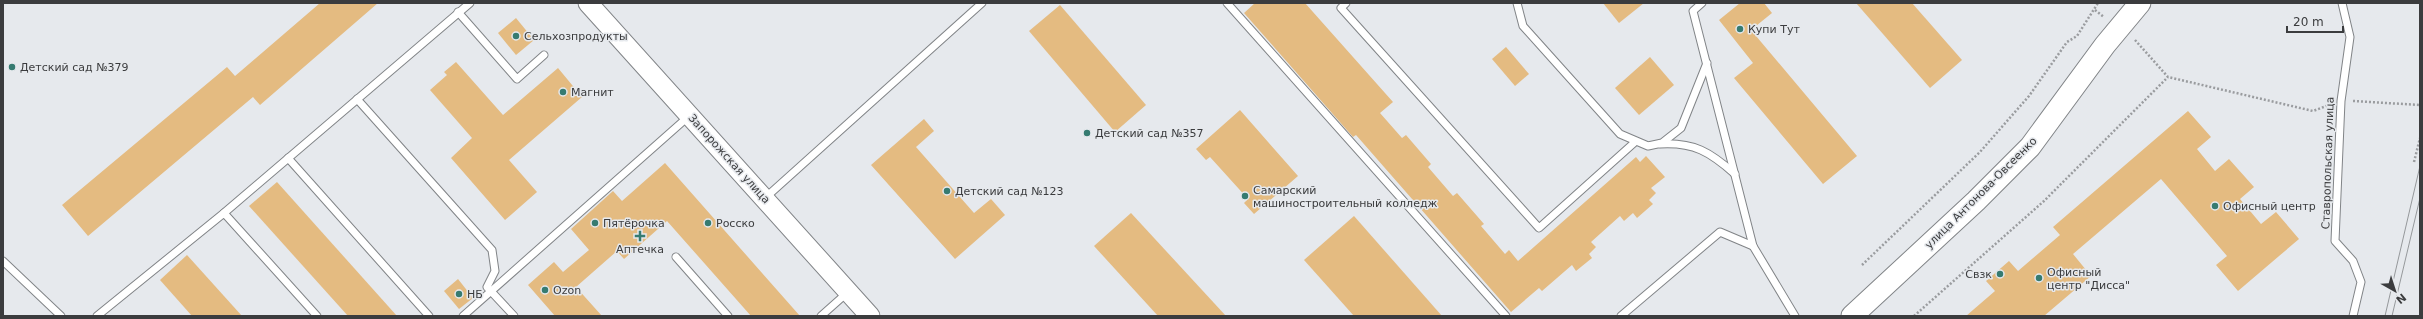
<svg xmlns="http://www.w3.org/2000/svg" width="2423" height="319" font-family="'DejaVu Sans',sans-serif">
	<rect width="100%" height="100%" fill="#e6e9ed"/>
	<g fill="#e4bb81">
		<polygon points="320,3 378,3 260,105 253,97 88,236 62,205 227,67 235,76"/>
		<polygon points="1255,3 1305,3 1393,102 1380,113 1402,138 1406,135 1431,164 1428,167 1453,196 1457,193 1484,224 1481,226 1505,254 1509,250 1518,261 1636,157 1640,162 1646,156 1665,177 1651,188 1656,193 1649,200 1653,204 1637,218 1633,213 1624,221 1620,216 1591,242 1596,247 1589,254 1592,258 1576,271 1572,265 1542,291 1539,288 1511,312 1356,135 1353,137 1244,13"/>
		<polygon points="1603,3 1644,3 1619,23"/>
		<polygon points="1740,3 1764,3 1772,13 1751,30 1857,156 1823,184 1734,78 1753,63 1719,20"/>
		<polygon points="1856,3 1912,3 1962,60 1930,88"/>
		<polygon points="1060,5 1146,105 1115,132 1029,31"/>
		<polygon points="516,18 534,40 516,55 498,33"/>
		<polygon points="1506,47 1529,74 1515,86 1492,59"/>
		<polygon points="1650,57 1674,85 1639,115 1615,88"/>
		<polygon points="456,62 503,115 558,68 582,97 509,160 537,192 505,220 451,158 472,138 430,90 447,75 444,72"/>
		<polygon points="1240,110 1298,176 1254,214 1244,203 1248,199 1210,157 1206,160 1196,149"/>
		<polygon points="2188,111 2211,137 2197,149 2215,171 2229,159 2254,187 2240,199 2261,224 2276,212 2299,239 2238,291 2216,265 2227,256 2161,179 2073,254 2091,276 2044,316 1966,316 1995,291 1986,281 2009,261 2018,271 2060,235 2053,227"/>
		<polygon points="924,119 934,131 916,147 974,213 991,199 1005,215 955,259 871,165"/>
		<polygon points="665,163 800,316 751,316 667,221 624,259 617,251 576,287 602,316 555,316 528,285 554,262 563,272 589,250 571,229 613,191 622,201"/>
		<polygon points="277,182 397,316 348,316 249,206"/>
		<polygon points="1131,213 1226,316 1158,316 1094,246"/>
		<polygon points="1354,216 1442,316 1354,316 1304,260"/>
		<polygon points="187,255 242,316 192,316 160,280"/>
		<polygon points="458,279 473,298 459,309 444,291"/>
	</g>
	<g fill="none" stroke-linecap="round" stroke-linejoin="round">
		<g stroke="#818487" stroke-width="9">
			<g id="service">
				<polyline points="1227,3 1506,316"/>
				<polyline points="1346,3 1341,8 1539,228 1635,142"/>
				<polyline points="1517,3 1523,26 1620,134 1648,146 1662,143 1681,128 1707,63"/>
				<polyline points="1702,3 1693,11 1753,246 1795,316"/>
				<polyline points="2342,3 2350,37 2341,101 2335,241 2353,261 2361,282 2353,316"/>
				<polyline points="458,12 517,79 544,55"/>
				<polyline points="357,99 492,250 495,271 487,287 514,316"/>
				<path d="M1660 144C1694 142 1710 152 1735 174"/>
				<polyline points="288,158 429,316"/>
				<polyline points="764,199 982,3"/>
				<polyline points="224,213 470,3"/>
				<polyline points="676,257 728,316"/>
				<polyline points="3,261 61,316"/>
				<polyline points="97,316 224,213 317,316"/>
				<polyline points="463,316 689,116"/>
				<polyline points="821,316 848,292"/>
				<polyline points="1621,316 1720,232 1753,246"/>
			</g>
		</g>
		<g stroke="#818487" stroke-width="21">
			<polyline id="tertiary" points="588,3 870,316"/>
		</g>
		<g stroke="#818487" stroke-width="23">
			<polyline id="secondary" points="1852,316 1976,201 2030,147 2105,45 2140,3"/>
		</g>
		<g stroke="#9a9c9f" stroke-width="2.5" stroke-dasharray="2 2" stroke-linecap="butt">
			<polyline points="2095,10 2104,17"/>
			<polyline points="2135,40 2168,77 2313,111 2329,105"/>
			<polyline points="2353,101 2420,105"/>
			<polyline points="2414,162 2420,138"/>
			<polyline points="1862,265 1980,152 2029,96 2067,42 2077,36 2098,3"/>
			<polyline points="1914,316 2044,201 2168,77"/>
		</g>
		<use href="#service" stroke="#fff" stroke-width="7"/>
		<use href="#tertiary" stroke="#fff" stroke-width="19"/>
		<use href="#secondary" stroke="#fff" stroke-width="21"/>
		<g stroke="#95989b" stroke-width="1">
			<polyline points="2385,316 2420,166"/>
			<polyline points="2392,316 2420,198"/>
		</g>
	</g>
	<g fill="#367b71" stroke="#e6e9ed" stroke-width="1.5">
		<circle cx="1740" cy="29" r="4"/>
		<circle cx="516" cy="36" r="4"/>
		<circle cx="12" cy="67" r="4"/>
		<circle cx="563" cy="92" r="4"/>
		<circle cx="1087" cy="133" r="4"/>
		<circle cx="947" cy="191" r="4"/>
		<circle cx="1245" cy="196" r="4"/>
		<circle cx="2215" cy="206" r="4"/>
		<circle cx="595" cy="223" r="4"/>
		<circle cx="708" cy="223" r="4"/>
		<path d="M638 230h4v4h4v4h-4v4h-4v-4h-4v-4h4z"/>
		<circle cx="2000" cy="274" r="4"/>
		<circle cx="2039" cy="278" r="4"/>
		<circle cx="545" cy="290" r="4"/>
		<circle cx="459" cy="294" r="4"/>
	</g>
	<g text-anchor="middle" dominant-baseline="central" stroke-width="3" stroke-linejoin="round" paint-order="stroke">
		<g font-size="11" fill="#3b3c3e" stroke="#e6e9ed" text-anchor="start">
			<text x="1748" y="29">Купи Тут</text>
			<text x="524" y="36">Сельхозпродукты</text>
			<text x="20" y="67">Детский сад №379</text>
			<text x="571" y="92">Магнит</text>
			<text x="1095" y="133">Детский сад №357</text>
			<text x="1253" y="190">Самарский<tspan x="1253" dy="13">машиностроительный колледж</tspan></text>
			<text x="955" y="191">Детский сад №123</text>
			<text x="2223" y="206">Офисный центр</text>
			<text x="603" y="223">Пятёрочка</text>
			<text x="716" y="223">Росско</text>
			<text x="640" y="249" text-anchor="middle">Аптечка</text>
			<text x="2047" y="272">Офисный<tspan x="2047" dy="13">центр "Дисса"</tspan></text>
			<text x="1992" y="274" text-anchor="end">Свзк</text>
			<text x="553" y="290">Ozon</text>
			<text x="467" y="294">НБ</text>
		</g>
		<g font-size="11" fill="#3b3c3e" stroke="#e6e9ed">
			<text transform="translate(729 159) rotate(48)">Запорожская улица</text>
			<text transform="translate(2328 163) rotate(-88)">Ставропольская улица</text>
			<text transform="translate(1981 193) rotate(-45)">улица Антонова-Овсеенко</text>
		</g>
	</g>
	<rect width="2423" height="319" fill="none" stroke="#3b3c3e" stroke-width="8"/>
	<g transform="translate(2395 291) rotate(141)" stroke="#e6e9ed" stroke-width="3" paint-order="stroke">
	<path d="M0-3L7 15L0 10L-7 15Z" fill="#3b3c3e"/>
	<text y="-6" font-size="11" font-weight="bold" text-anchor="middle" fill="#3b3c3e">N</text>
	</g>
	<path d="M2287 26v6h56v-6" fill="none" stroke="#3b3c3e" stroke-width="2"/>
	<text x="2293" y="26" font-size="12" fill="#3b3c3e" stroke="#e6e9ed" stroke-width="3" paint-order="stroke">20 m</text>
</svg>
